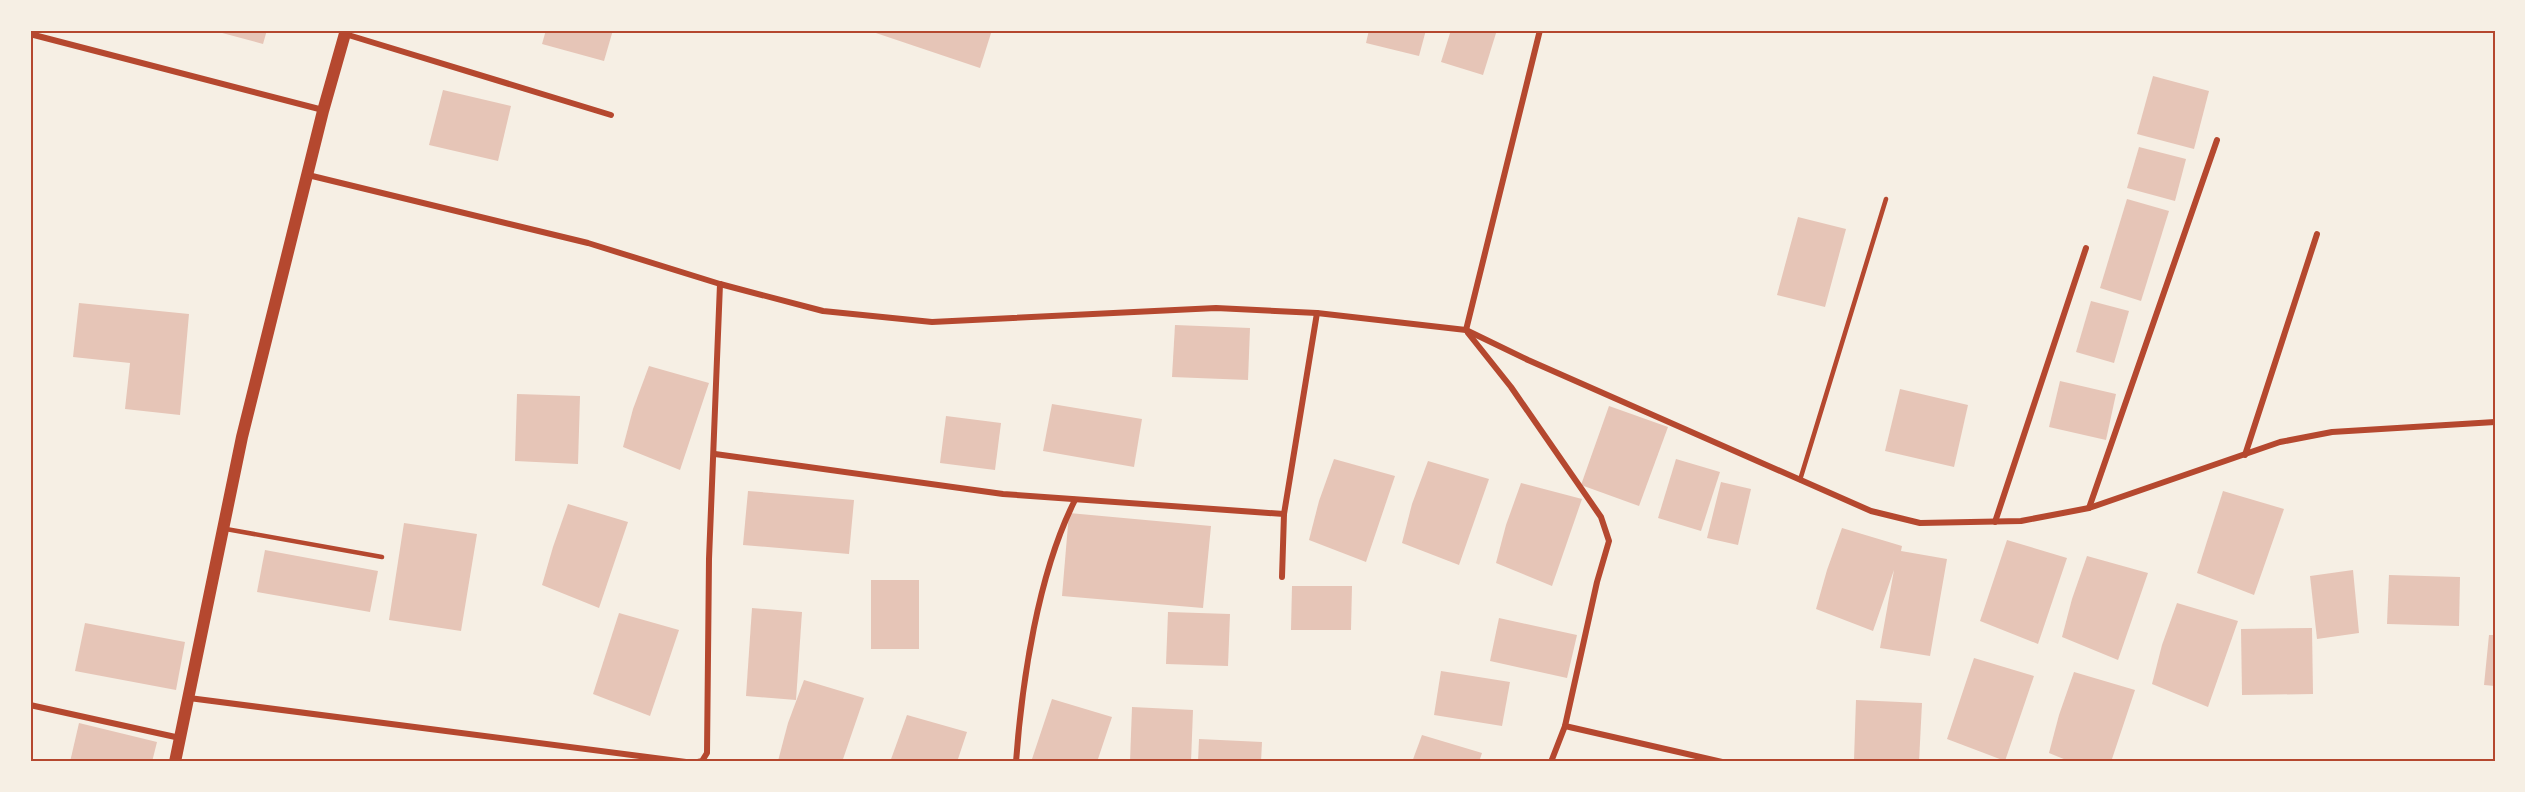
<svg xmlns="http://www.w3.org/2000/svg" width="2525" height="792" font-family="Ubuntu,sans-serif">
	<rect width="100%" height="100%" fill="#f6efe4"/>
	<g fill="#e6c5b7">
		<polygon points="211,30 267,30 263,44"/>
		<polygon points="546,30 613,30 604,61 542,44"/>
		<polygon points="867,30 992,30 980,68"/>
		<polygon points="1369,30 1426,30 1419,56 1366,43"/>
		<polygon points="1451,30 1497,30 1483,75 1441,62"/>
		<polygon points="2153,76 2209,91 2194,149 2137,134"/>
		<polygon points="443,90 511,106 498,161 429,145"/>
		<polygon points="2139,147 2186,159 2175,201 2127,188"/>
		<polygon points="2127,199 2169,211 2141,301 2100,288"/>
		<polygon points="1798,217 1846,229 1825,307 1777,295"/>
		<polygon points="2091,301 2129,311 2114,363 2076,352"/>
		<polygon points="79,303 189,314 180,415 125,409 130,363 73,357"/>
		<polygon points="1175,325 1250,328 1248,380 1172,377"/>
		<polygon points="649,366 709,383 680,470 623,447 633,409"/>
		<polygon points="2060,381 2116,394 2106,440 2049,427"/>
		<polygon points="1900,389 1968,405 1954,467 1885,451"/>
		<polygon points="517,394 580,396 578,464 515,461"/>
		<polygon points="1052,404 1142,419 1134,467 1043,451"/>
		<polygon points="1609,406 1668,427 1639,506 1581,485"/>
		<polygon points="946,416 1001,423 995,470 940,463"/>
		<polygon points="1334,459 1395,476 1366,562 1309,540 1319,501"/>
		<polygon points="1676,459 1720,472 1701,531 1658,518"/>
		<polygon points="1428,461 1489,479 1459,565 1402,543 1412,504"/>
		<polygon points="1721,482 1751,489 1738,545 1707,538"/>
		<polygon points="1521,483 1582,499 1552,586 1496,563 1506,525"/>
		<polygon points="748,491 854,500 849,554 743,545"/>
		<polygon points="2223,491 2284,509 2254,595 2197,573"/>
		<polygon points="568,504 628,522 599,608 542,585 553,547"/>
		<polygon points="1069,513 1211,526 1203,608 1062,596"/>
		<polygon points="404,523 477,534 461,631 389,620"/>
		<polygon points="1842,528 1902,546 1901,551 1947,559 1930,656 1880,648 1894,570 1873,631 1816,609 1827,570"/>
		<polygon points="2007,540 2067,558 2038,644 1980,621"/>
		<polygon points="265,550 378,571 370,612 257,592"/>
		<polygon points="2087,556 2148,573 2118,660 2062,637 2072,599"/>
		<polygon points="2353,570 2359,633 2317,639 2310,576"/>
		<polygon points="2389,575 2460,577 2459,626 2387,624"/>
		<rect x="871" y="580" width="48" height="69"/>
		<polygon points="1292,586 1352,586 1351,630 1291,630"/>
		<polygon points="2177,603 2238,621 2208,707 2152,684 2162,645"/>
		<polygon points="752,608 802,612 796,700 746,696"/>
		<polygon points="1168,612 1230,614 1228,666 1166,664"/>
		<polygon points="619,613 679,630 650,716 593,694"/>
		<polygon points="1499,618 1577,635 1567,678 1490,661"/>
		<polygon points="85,623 185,642 176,690 75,671"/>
		<polygon points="2312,628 2313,694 2242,695 2241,629"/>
		<polygon points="2489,635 2495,635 2495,686 2484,685"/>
		<polygon points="1974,658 2034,676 2005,761 1947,739"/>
		<polygon points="1441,671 1510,682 1502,726 1434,715"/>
		<polygon points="2074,672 2135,690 2111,762 2071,762 2049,753 2059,715"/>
		<polygon points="804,680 864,698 842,762 778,761 788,723"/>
		<polygon points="1052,699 1112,717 1097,762 1031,762"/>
		<polygon points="1856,700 1922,703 1919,762 1854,760"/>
		<polygon points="1132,707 1193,710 1191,762 1130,762"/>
		<polygon points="907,715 967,732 957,762 890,762"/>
		<polygon points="79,723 157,742 152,762 70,762"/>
		<polygon points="1422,735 1482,753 1479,762 1412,762"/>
		<polygon points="1199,739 1262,742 1261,762 1198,762"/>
	</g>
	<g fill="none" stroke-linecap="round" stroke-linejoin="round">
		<g stroke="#b5482f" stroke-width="4.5">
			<polyline points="1800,480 1886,199"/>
			<polyline points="226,529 382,557"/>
		</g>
		<g stroke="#b5482f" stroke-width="6">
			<polyline points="30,34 323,110"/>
			<polyline points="345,34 611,115"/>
			<polyline points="308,175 588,243 720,284 823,311 932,322 1216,308 1317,313 1466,330 1528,360 1871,511 1920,523 2021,521 2089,508 2280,442 2332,432 2495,422"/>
			<polyline points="1466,330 1540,30"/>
			<polyline points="1468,333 1511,387 1601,517 1609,541 1597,582 1565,726 1551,762"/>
			<polyline points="715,454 1003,494 1284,514"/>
			<polyline points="2245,455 2317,234"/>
			<polyline points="2089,508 2217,140"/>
			<polyline points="1995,522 2086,248"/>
			<polyline points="1282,577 1284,514 1317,313"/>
			<polyline points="189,698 686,762"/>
			<polyline points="30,705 180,738"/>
			<polyline points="1565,726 1722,762"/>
			<polyline points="698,762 702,761 707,753 709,559 720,284"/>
			<path d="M1016 762C1022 681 1038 573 1075 500"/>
		</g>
		<polyline stroke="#b5482f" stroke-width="12" points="175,762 242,437 323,111 346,30"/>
	</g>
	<rect width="2525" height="792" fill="none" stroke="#f6efe4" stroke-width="63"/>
	<rect x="32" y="32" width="2462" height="728" fill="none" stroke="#b5482f" stroke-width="2"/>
</svg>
